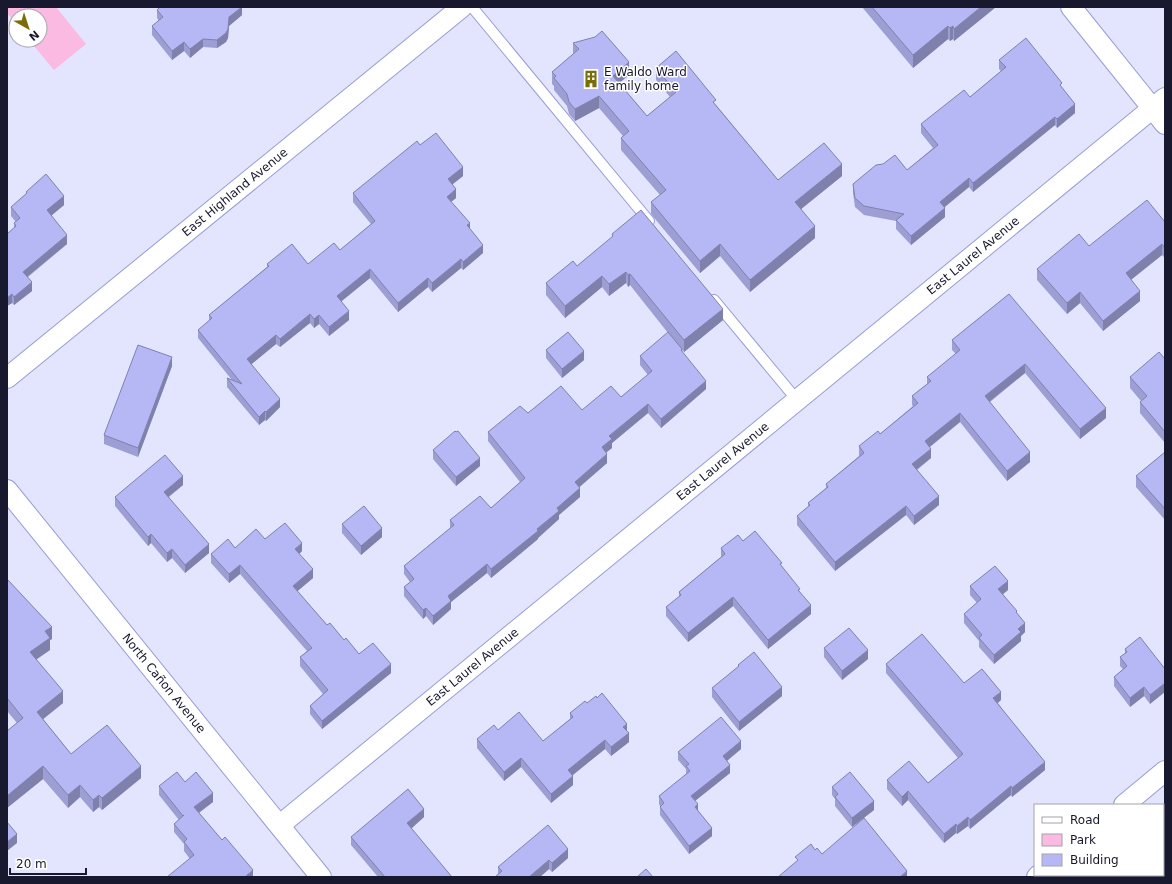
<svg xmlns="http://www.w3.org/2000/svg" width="1172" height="884" font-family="'DejaVu Sans',sans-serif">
	<rect width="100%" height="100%" fill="#e3e5ff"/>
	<polygon fill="#fabae1" points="7,7 56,7 86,44 54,70 29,40 40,40 40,16 16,16 16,24 7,13"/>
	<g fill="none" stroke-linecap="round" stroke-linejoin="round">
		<g stroke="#999bd7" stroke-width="12">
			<g id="service">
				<polyline points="472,7 649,221"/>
				<polyline points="714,300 797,400"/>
			</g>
		</g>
		<g stroke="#999bd7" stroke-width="22">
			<g id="minor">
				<polyline points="1071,7 1165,124"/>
				<path id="s1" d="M7 378 462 7"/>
				<path id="s2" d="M7 490 321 877"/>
				<polyline points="1124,805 1165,771"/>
				<path id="s3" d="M280 825 1165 98"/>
				<polyline points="1037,877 1039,875"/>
			</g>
		</g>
		<use href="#service" stroke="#fff" stroke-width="10"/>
		<use href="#minor" stroke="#fff" stroke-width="20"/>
	</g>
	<g fill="#9d9ed3">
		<polygon points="242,7 242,15 229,26 228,38 226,42 217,48 203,47 190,58 184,51 172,60 152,35 152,26 159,21 157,18 157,10"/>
		<polygon points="862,7 996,7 954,41 953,39 950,41 948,39 913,68"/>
		<polygon points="573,43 629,75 619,83 647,116 670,97 656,80 656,68 716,105 778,180 842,176 801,209 815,238 750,292 720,256 700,273 651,214 651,202 660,195 621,150 621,138 623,136 599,108 575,121 569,114 567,106 554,90 554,86 552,84 552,72 573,54"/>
		<polygon points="999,60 1062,88 1075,113 1057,128 1055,125 973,192 969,187 944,207 945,217 911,245 896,229 896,221 864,215 855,207 853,193 853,184 907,170 933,148 921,133 921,124 970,97 1001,71 999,69"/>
		<polygon points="420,145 463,176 452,184 456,198 451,202 470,229 483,253 463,270 461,268 432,292 428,287 398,312 370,278 341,301 349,320 329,336 319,324 314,328 310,323 280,347 276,344 251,364 280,407 266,421 265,420 259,425 227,387 227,378 232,380 198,338 198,330 209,321 209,315 267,267 267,264 308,264 340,250 371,224 353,202 353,193"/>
		<polygon points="26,192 64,205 51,216 67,244 28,277 32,291 14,305 12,303 7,306 7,234 14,228 14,223 16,222 11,216 11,207 26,194"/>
		<polygon points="1165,222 1165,258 1162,255 1131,279 1140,301 1103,331 1080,303 1067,314 1037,280 1037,269 1089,246"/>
		<polygon points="612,234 723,320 684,352 682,350 682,352 706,389 661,428 648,413 612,443 612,448 606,452 607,463 579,487 580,497 559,515 559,519 538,538 538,539 491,578 487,573 451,602 451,609 433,625 426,616 423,619 404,596 404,587 410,582 404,574 404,566 450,528 450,520 491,508 520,482 488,441 488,432 528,413 582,410 621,397 648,375 640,365 640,356 668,333 630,285 628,287 626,283 609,296 602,287 565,318 546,295 546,283 577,266 612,238"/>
		<polygon points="1009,294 1106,418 1080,439 1025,373 990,402 1030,462 1007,481 960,422 929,447 931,458 917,470 939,505 914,525 906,515 835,571 797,525 797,516 808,507 808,503 826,488 826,484 859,456 859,446 880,434 913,406 912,405 912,396 927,384 927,377 956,354 952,350 952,340"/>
		<polygon points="546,350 584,360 562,378 546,358"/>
		<polygon points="1165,359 1165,443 1140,413 1140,402 1141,401 1130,388 1130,377"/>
		<polygon points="172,366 138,457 104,444 104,435"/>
		<polygon points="433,450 480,466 456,486 433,459"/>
		<polygon points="1165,452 1165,520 1136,487 1136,476"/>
		<polygon points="183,485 169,497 209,553 185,573 172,558 167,562 151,543 148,546 115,506 115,497"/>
		<polygon points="342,524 382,537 361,555 342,533"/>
		<polygon points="265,539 302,551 299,554 313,578 297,591 327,625 344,640 359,654 391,673 322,729 310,714 310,706 323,694 300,666 300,657 307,651 240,574 229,583 211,563 211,554"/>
		<polygon points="743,541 782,567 800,592 811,614 768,649 733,606 688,642 666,616 666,607 679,597 679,592 721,557 721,548"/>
		<polygon points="7,579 52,639 50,640 50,650 36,659 63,703 43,719 71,754 141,778 102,810 99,807 93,812 80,797 68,808 43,779 7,808 7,731 17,723 7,711"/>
		<polygon points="970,586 1008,590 1003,594 1017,614 1025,632 1021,636 1021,641 994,664 979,647 979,641 964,623 964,614 977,603 970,595"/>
		<polygon points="824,648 868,659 842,680 824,657"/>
		<polygon points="1125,649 1165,669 1150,704 1144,696 1130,707 1114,686 1114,677 1123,669 1120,666 1120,657 1125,654"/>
		<polygon points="886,664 964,683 1001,700 998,703 1045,770 1012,797 1011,795 970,829 968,826 957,834 956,833 944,843 908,800 902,806 887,789 887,780 928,783 958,758 886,673"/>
		<polygon points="738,665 782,696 739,731 712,697 712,688 738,667"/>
		<polygon points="587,703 627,732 629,742 611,756 605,749 572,775 573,785 551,803 521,767 504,781 477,748 477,739 498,730 543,741 570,719 570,713"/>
		<polygon points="741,749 727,761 730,773 695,801 698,811 712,836 689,854 660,815 660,806 659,804 659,796 686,775 686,769 678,760 678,752"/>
		<polygon points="185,782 213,802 199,813 253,877 190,859 184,851 184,844 174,832 174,824 179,820 159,795 159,786"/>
		<polygon points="832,787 874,810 852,827 835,806 835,799 832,795"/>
		<polygon points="424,817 411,829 452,877 378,877 351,845 351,837"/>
		<polygon points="568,858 552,872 549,869 540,877 495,877 498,874 498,867"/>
	</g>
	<g fill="#7f81ac">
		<polygon points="242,7 242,15 229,26 228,38 226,42 217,48 217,40 229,17"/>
		<polygon points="981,7 996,7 954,41 954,29"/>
		<polygon points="948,26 948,39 913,68 913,55"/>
		<polygon points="953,26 953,39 950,41 950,28"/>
		<polygon points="203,39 203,47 190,58 190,49"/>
		<polygon points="184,42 184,51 172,60 172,51"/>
		<polygon points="629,62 629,75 613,88 613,76"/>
		<polygon points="599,96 599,108 575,121 575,109"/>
		<polygon points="1075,104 1075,113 1057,128 1057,119"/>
		<polygon points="1055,117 1055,125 973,192 973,183"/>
		<polygon points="842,164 842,176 795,214 795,202"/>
		<polygon points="463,167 463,176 448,188 448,179"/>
		<polygon points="969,178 969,187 940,211 940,202"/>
		<polygon points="456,189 456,198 447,205 447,197"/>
		<polygon points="64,196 64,205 47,219 47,210"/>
		<polygon points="945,208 945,217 911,245 911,236"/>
		<polygon points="470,223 470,231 467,225"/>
		<polygon points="815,226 815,238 750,292 750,280"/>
		<polygon points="67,235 67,244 23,280 23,272"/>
		<polygon points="720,244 720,256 700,273 700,261"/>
		<polygon points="1162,244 1162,255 1126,284 1126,273"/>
		<polygon points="483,245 483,253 463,270 463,262"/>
		<polygon points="461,259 461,268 432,292 432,283"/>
		<polygon points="370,269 370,278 337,305 337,296"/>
		<polygon points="626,272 626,283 609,296 609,284"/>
		<polygon points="630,274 630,285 628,287 628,275"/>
		<polygon points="602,276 602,287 565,318 565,306"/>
		<polygon points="428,278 428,287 398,312 398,303"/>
		<polygon points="32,282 32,291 14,305 14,297"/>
		<polygon points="1140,291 1140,301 1103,331 1103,321"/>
		<polygon points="1080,292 1080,303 1067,314 1067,303"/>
		<polygon points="12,294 12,303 7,306 7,298"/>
		<polygon points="723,309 723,320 684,352 684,340"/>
		<polygon points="349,311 349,320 329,336 329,327"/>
		<polygon points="310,314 310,323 280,347 280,339"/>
		<polygon points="319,315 319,324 314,328 314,319"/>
		<polygon points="276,335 276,344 247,368 247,359"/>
		<polygon points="584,351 584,360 562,378 562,369"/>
		<polygon points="172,357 172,366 138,457 138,448"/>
		<polygon points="1025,364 1025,373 985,405 985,396"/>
		<polygon points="706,381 706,389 661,428 661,419"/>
		<polygon points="280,399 280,407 266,421 266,412"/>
		<polygon points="648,404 648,413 612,443 612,448 602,456 602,447 609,436"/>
		<polygon points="1106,408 1106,418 1080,439 1080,429"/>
		<polygon points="265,411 265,420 259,425 259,417"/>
		<polygon points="960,413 960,422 925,451 925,441"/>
		<polygon points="931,449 931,458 912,473 912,464"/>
		<polygon points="1030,452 1030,462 1007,481 1007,471"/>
		<polygon points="607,454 607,463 575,491 575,482"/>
		<polygon points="480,458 480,466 456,486 456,477"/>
		<polygon points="183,476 183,485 164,500 164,492"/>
		<polygon points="580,488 580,497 559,515 559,519 538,538 538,539 491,578 491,569 537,529 557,508"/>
		<polygon points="939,496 939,505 914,525 914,516"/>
		<polygon points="906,506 906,515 835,571 835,562"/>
		<polygon points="382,528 382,537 361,555 361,546"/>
		<polygon points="151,534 151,543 148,546 148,537"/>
		<polygon points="302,543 302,551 295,558 295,549"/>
		<polygon points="209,544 209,553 185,573 185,565"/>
		<polygon points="172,549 172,558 167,562 167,553"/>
		<polygon points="487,564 487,573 451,602 451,609 433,625 433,616 448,596"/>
		<polygon points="240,565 240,574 229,583 229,574"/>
		<polygon points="313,569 313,578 293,595 293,586"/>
		<polygon points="1008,581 1008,590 998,598 998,589"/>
		<polygon points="733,597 733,606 688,642 688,633"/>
		<polygon points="811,605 811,614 768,649 768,640"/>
		<polygon points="426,608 426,616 423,619 423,610"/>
		<polygon points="1025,623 1025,632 1021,636 1021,641 994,664 994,655 1018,629"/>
		<polygon points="52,627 52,639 50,640 50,650 30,664 30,652 45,631"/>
		<polygon points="868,650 868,659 842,680 842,671"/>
		<polygon points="391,664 391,673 322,729 322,721"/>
		<polygon points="1165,683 1165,692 1150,704 1150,695"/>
		<polygon points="782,687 782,696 739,731 739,722"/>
		<polygon points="1144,687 1144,696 1130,707 1130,698"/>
		<polygon points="63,691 63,703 37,724 37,712"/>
		<polygon points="1001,692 1001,700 993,706 993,698"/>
		<polygon points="627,724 627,733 623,727"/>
		<polygon points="629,733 629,742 611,756 611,747"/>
		<polygon points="605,740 605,749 568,779 568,770"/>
		<polygon points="741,741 741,749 723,764 723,756"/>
		<polygon points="521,758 521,767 504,781 504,772"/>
		<polygon points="1045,762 1045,770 1012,797 1012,788"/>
		<polygon points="730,765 730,773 691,804 691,796"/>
		<polygon points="43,766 43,779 7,808 7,796"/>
		<polygon points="141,766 141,778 102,810 102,798"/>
		<polygon points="573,776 573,785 551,803 551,794"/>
		<polygon points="80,785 80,797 68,808 68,795"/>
		<polygon points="1011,786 1011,795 970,829 970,820"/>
		<polygon points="908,791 908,800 902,806 902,797"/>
		<polygon points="213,793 213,802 194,816 194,807"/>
		<polygon points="99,795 99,807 93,812 93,800"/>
		<polygon points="874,801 874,810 852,827 852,818"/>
		<polygon points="698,804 698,812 695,807"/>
		<polygon points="424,809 424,817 407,832 407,823"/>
		<polygon points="968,817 968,826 957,834 957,826"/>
		<polygon points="956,824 956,833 944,843 944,834"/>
		<polygon points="712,828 712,836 689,854 689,846"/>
		<polygon points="17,834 17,843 7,851 7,842"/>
		<polygon points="568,849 568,858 552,872 552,863"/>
		<polygon points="549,860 549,869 540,877 529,877"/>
		<polygon points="253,870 253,877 245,877"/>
		<polygon points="907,871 907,877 900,877"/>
	</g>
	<g fill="#b6b8f5" stroke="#7f81ac">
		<polygon points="160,7 242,7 229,17 228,29 226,33 217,40 203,39 190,49 184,42 172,51 152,26 163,17 157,10"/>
		<polygon points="872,7 981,7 954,29 953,26 950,28 948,26 913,55"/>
		<polygon points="602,31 629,62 613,76 647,116 676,92 656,68 676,51 716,100 713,102 778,180 824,143 842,164 795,202 815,226 750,280 720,244 700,261 651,202 666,190 621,138 629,131 599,96 575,109 569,102 567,94 554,78 556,76 552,72 579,49 573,43 595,37"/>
		<polygon points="1026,38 1062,83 1060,85 1075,104 1057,119 1055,117 973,183 969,178 940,202 945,208 911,236 896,220 904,214 864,206 855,198 853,184 876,165 883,164 895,155 907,170 938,145 921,124 964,90 970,97 1006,67 999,60"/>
		<polygon points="436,133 463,167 448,179 456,189 447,197 470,223 467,225 483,245 463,262 461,259 432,283 428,278 398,303 370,269 337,296 349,311 329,327 319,315 314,319 310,314 280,339 276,335 247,359 280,399 266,412 265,411 259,417 227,378 242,384 198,330 212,318 209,315 269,266 267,264 292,244 308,264 334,243 340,250 375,221 353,193 417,141 420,145"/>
		<polygon points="46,174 64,196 47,210 67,235 23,272 32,282 14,297 12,294 7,298 7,234 16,226 14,223 20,218 11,207 27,193 26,192"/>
		<polygon points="1147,200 1165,222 1165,248 1162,244 1126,273 1140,291 1103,321 1080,292 1067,303 1037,269 1079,234 1089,246"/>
		<polygon points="641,210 723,309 684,340 630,274 628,275 626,272 609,284 602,276 565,306 546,283 573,261 577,266 613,236 612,234"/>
		<polygon points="1009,294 1106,408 1080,429 1025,364 985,396 1030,452 1007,471 960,413 925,441 931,449 912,464 939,496 914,516 906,506 835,562 797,516 810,505 808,503 828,487 826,484 864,453 859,446 878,431 880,434 918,403 912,396 931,381 927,377 960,350 952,340"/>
		<polygon points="568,332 584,351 562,369 546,350"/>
		<polygon points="668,332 682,349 681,350 706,381 661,419 648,404 609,436 612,439 602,447 607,454 575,482 580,488 557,508 559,511 537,529 538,531 491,569 487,564 448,596 451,601 433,616 426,608 423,610 404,587 414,579 404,566 454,525 450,520 480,496 491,508 525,478 488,432 520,406 528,413 561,386 582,410 611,386 621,397 652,371 640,356"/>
		<polygon points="138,345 172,357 138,448 104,435"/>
		<polygon points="1159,352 1165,359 1165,432 1140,402 1147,396 1130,377"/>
		<polygon points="455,431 456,432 458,431 480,458 456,477 433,450"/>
		<polygon points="1165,452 1165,509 1136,476"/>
		<polygon points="165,455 183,476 164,492 209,544 185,565 172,549 167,553 151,534 148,537 115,497"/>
		<polygon points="364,506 382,528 361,546 342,524"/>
		<polygon points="285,523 302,543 295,549 313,569 293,586 327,625 330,623 344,640 346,638 359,654 373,643 391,664 322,721 310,706 328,690 300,657 312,648 240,565 229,574 211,554 228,539 235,548 256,529 265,539"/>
		<polygon points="755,531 782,563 780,564 800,589 798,590 811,605 768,640 733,597 688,633 666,607 681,595 679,592 725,554 721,548 738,535 743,541"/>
		<polygon points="995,566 1008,581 998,589 1017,611 1016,612 1025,623 1018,629 1021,632 994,655 979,638 982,635 964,614 981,599 970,586"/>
		<polygon points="7,579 52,627 45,631 50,638 30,652 63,691 37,712 71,754 107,725 141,766 102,798 99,795 93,800 80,785 68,795 43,766 7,796 7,731 23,718 7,698"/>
		<polygon points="849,628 868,650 842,671 824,648"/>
		<polygon points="922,634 964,683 982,669 1001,692 993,698 1045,762 1012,788 1011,786 970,820 968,817 957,826 956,824 944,834 908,791 902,797 887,780 909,761 928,783 963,754 886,664"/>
		<polygon points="1140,637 1165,669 1165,683 1150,695 1144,687 1130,698 1114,677 1127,666 1120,657 1127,652 1125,649"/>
		<polygon points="754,652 782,687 739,722 712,688 739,666 738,665"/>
		<polygon points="602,693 627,724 623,727 629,733 611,747 605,740 568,770 573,776 551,794 521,758 504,772 477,739 494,725 498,730 519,712 543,741 573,717 570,713 585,701 587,703 596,696 597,698"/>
		<polygon points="721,717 741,741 723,756 730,765 691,796 698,804 695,807 712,828 689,846 660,807 664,803 659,796 690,771 686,766 689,764 678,752"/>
		<polygon points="177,772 185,782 196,772 213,793 194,807 222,840 225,837 253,870 245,877 167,877 194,855 184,842 187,839 174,824 184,815 183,816 159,786"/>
		<polygon points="850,772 874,801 852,818 835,797 838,794 832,787"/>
		<polygon points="408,789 424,809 407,823 452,877 385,877 351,837"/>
		<polygon points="864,818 907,871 900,877 778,877 798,860 795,857 811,844 815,850 817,848 822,854"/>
		<polygon points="7,822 17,834 7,842"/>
		<polygon points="548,825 568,849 552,863 549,860 529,877 495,877 502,871 498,867"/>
		<polygon points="1165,867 1165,877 1152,877 1155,875 1163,875 1163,868"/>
		<polygon points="646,869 653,877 637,877"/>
	</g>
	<defs>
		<g id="building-bare" transform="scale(1.38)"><path d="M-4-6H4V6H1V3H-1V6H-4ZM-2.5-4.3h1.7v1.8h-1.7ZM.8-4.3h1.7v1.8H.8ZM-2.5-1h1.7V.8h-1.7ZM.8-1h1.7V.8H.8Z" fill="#786e0a" stroke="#fff" stroke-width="2.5" paint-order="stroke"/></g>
	</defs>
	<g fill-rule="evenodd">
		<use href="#building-bare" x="591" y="79"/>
	</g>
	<g text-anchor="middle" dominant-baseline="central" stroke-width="3" stroke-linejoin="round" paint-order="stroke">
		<g font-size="12" fill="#18182e" stroke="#fff" text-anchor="start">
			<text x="604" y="72">E Waldo Ward<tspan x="604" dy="14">family home</tspan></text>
		</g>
		<g font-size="12" fill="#18182e" stroke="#fff">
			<text stroke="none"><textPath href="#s1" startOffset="294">East Highland Avenue</textPath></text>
			<text stroke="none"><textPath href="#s3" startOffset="897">East Laurel Avenue</textPath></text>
			<text stroke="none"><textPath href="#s3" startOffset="573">East Laurel Avenue</textPath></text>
			<text stroke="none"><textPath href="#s3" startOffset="249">East Laurel Avenue</textPath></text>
			<text stroke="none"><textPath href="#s2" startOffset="249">North Cañon Avenue</textPath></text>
		</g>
	</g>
	<rect width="1172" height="884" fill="none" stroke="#18182e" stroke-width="16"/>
	<rect x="1034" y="804" width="130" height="72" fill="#ffffff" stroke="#a3a3ab"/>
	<rect x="1042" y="817" width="20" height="6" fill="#ffffff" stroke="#a3a3ab"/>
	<text x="1070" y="824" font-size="12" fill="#18182e">Road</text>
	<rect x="1042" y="834" width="20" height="12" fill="#fabae1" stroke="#a3a3ab"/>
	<text x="1070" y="844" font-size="12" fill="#18182e">Park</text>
	<rect x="1042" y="854" width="20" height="12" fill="#b6b8f5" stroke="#a3a3ab"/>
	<text x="1070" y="864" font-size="12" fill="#18182e">Building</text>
	<g transform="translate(28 28) rotate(141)"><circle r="19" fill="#ffffff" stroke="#a3a3ab"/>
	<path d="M0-3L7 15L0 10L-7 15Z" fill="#786e0a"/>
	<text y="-6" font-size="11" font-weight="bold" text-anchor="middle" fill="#18182e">N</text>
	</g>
	<path d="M10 868v6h76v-6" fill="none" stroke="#18182e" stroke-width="2"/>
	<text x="16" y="868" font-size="12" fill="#18182e" stroke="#ffffff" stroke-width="3" paint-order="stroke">20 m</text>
</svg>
